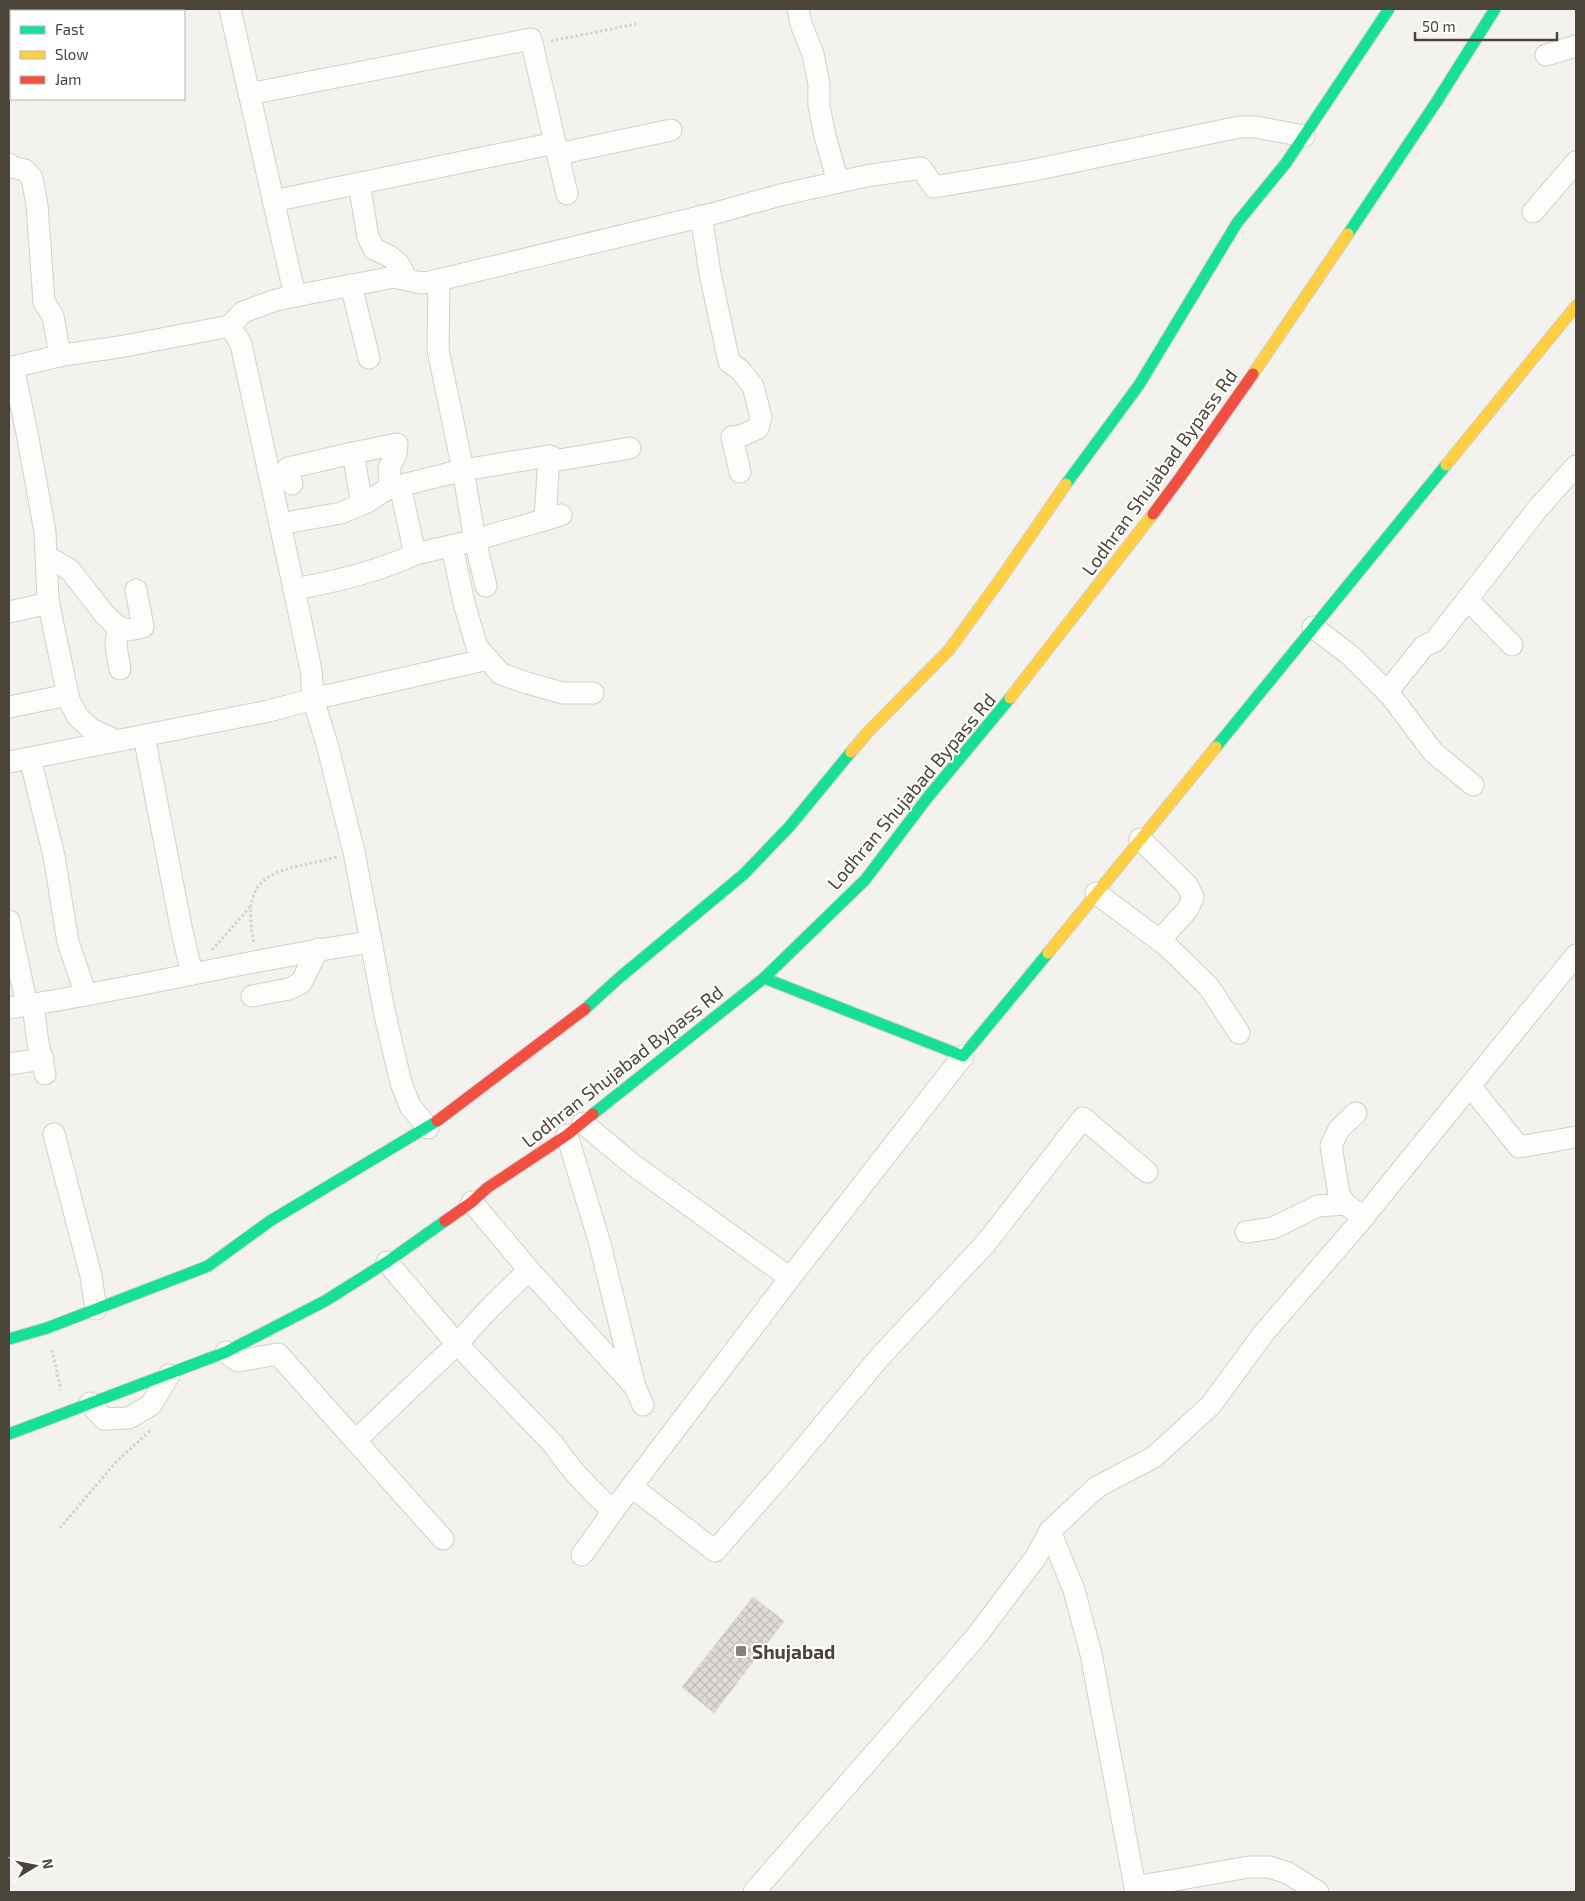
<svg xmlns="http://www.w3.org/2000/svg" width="1585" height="1901" font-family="'Exo 2',sans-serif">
	<defs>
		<pattern id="building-cross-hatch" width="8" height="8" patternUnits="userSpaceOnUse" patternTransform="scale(1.25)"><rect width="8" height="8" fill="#dedbd6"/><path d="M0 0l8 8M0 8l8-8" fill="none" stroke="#c0bdb8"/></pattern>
	</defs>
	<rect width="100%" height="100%" fill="#f4f2ee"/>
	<polygon fill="url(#building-cross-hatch)" stroke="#dcd9d4" points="753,1597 784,1621 714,1713 682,1687"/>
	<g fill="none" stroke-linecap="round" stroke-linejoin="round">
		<g stroke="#d2d0cb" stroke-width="23">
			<g id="street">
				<polyline points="230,9 295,296"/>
				<polyline points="798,9 801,24 813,54 819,84 819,106 825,136 838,182"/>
				<polyline points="1546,55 1576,46"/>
				<polyline points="249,94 531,39 567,194"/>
				<polyline points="558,154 671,130"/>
				<polyline points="9,164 11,167 25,170 32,178 37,205 44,302 53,316 60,356"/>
				<polyline points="359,183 368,237 374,249 389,256 398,263 407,279"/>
				<polyline points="273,201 555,143"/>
				<polyline points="1533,212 1576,162"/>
				<polyline points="701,216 710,273 729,362 739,369 753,386 761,417 758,428 743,435 732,437 740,472"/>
				<polyline points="439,280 438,350 463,470 549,456 559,460 630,448"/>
				<polyline points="351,285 369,358"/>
				<polyline points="230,326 241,344 280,524 341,513 367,502 387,489 463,470 475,540 486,586"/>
				<polyline points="13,367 27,433 45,532 48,601 69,700 78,717 91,729 117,741"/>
				<polyline points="9,368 63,355 119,347 230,326 243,312 276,300 295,296 394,277 421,283 430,282 712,214 780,195 866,176 921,168 934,187 1034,170 1239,127 1256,127 1304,136"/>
				<polyline points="292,484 288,468 353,453"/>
				<polyline points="400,486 415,554 468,542 561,515"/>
				<polyline points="362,504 353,453 397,444 396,454 389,468 390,488"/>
				<polyline points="545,520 549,456"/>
				<path d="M280 524 294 589C334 582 378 572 415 554"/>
				<polyline points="452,546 464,603 477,647 501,674 527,683 563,693 593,693"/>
				<polyline points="46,556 70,570 105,615 118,627 129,630 143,627 136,590"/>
				<polyline points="294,589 311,670 313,699 327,744 354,852 385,1015 401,1083 410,1106 428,1128"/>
				<polyline points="1468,600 1512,645"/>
				<polyline points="9,612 49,603"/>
				<polyline points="118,627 116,646 120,669"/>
				<polyline points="1313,627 1351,656 1391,696 1433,752 1473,785"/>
				<polyline points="1387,692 1424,646 1435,641 1539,507 1576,466"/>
				<polyline points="9,707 68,695"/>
				<polyline points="144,736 181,927 192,974"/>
				<polyline points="30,758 54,856 68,942 86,995"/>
				<polyline points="9,762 269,711 313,699 488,659"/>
				<polyline points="1140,839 1187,885 1193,897 1188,909 1160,940"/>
				<polyline points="1096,893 1167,946 1209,987 1239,1033"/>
				<polyline points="9,921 27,1006"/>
				<polyline points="252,996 289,989 301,983 318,949"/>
				<polyline points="33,1005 38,1043 45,1074"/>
				<path d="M9 1008C130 990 249 959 371 942"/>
				<polyline points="9,1064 43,1059"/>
				<polyline points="1470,1086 1519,1147 1576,1137"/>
				<polyline points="1356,1113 1339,1129 1331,1146 1339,1194 1345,1204 1364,1217"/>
				<polyline points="583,1123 632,1164 790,1278"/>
				<polyline points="54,1134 91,1276 96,1309"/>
				<polyline points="567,1135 600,1244 635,1387"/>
				<polyline points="1246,1232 1273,1228 1318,1206 1345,1204"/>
				<path d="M387 1262 457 1344 554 1445C570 1470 591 1491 613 1511"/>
				<polyline points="529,1270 635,1387 643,1405"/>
				<polyline points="226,1352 238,1361 278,1354 443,1539"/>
				<polyline points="90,1403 104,1419 129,1418 139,1412 151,1405 169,1375"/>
				<polyline points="356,1440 457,1344 487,1311 529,1270 472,1202"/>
				<polyline points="632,1487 715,1551 785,1471 879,1358 986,1243 1083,1118 1147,1172"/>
				<polyline points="1050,1531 1074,1590 1091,1654 1136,1892"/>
				<polyline points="582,1555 613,1511 790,1278 963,1056"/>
				<polyline points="1135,1887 1249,1867 1269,1867 1288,1873 1318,1892"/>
				<polyline points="754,1892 975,1638 1036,1557 1050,1531 1097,1487 1154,1457 1211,1405 1263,1334 1358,1224 1576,955"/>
			</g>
		</g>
		<g stroke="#d3cfc5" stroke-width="13">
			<g id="fast">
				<polyline points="1348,234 1437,101 1495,9"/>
				<polyline points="1066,484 1139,385 1237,223 1286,163 1389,9"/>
				<polyline points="1216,747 1446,465"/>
				<polyline points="764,978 963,1056 1048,953"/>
				<polyline points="585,1009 619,978 744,874 790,826 851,752"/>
				<polyline points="593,1114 764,978 865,880 928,797 1010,698"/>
				<polyline points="9,1339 47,1328 208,1266 270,1221 437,1121"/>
				<polyline points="9,1434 226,1352 325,1301 387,1262 445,1221"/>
			</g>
		</g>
		<g stroke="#d3cfc5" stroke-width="13">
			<g id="slow">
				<polyline points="1253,374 1348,234"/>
				<polyline points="1446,465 1576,306"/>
				<polyline points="1010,698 1153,514"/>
				<polyline points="851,752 868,732 949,650 1002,577 1066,484"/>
				<polyline points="1048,953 1216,747"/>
			</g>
		</g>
		<g stroke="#d3cfc5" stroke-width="13">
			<g id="jam">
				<polyline points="1153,514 1179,479 1253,374"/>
				<polyline points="437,1121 585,1009"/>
				<polyline points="445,1221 472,1202 487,1188 567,1135 593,1114"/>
			</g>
		</g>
		<g stroke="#d3d2cc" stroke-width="3" stroke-dasharray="2.5 2.5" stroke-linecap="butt">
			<polyline points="551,41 636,24"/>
			<path d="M254 942C238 867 281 872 337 857"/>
			<polyline points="212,950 251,906"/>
			<polyline points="52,1350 61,1390"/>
			<polyline points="60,1528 116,1462 152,1429"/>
		</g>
		<use href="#street" stroke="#fdfdfc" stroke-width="21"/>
		<use href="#fast" stroke="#16e098" stroke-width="11"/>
		<use href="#slow" stroke="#ffcf43" stroke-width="11"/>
		<use href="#jam" stroke="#f24e42" stroke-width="11"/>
	</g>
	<rect fill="#868178" stroke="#fff" stroke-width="2" x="735" y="1645" width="12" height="12" rx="2.5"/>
	<g text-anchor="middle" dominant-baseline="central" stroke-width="4" stroke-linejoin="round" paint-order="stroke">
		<g font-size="19" fill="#4b4439" stroke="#fff">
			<text transform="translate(1159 472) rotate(-54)">Lodhran Shujabad Bypass Rd</text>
			<text transform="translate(911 791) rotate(-50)">Lodhran Shujabad Bypass Rd</text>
			<text transform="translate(622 1066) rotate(-38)">Lodhran Shujabad Bypass Rd</text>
		</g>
		<g font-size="19" font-weight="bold" fill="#4b4439" stroke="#fff" text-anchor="start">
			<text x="752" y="1651">Shujabad</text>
		</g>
	</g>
	<rect width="1585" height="1901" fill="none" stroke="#4b4439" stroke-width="20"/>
	<rect x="10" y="10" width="175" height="90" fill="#ffffff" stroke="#b7b4b0"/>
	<rect x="20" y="26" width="25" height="8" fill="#16e098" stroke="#b7b4b0"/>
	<text x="55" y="35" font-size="15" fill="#4b4439">Fast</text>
	<rect x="20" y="51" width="25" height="8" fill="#ffcf43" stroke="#b7b4b0"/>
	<text x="55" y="60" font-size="15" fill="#4b4439">Slow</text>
	<rect x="20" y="76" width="25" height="8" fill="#f24e42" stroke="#b7b4b0"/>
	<text x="55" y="85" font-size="15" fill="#4b4439">Jam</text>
	<g transform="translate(35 1866) rotate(80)" stroke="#ffffff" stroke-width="4" paint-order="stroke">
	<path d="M0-4L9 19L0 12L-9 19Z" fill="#4b4439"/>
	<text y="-8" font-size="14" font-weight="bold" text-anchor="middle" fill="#4b4439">N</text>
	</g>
	<path d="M1415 32v8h142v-8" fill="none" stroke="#4b4439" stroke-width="2.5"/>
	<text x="1422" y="32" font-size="15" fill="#4b4439" stroke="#ffffff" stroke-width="4" paint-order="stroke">50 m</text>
</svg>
